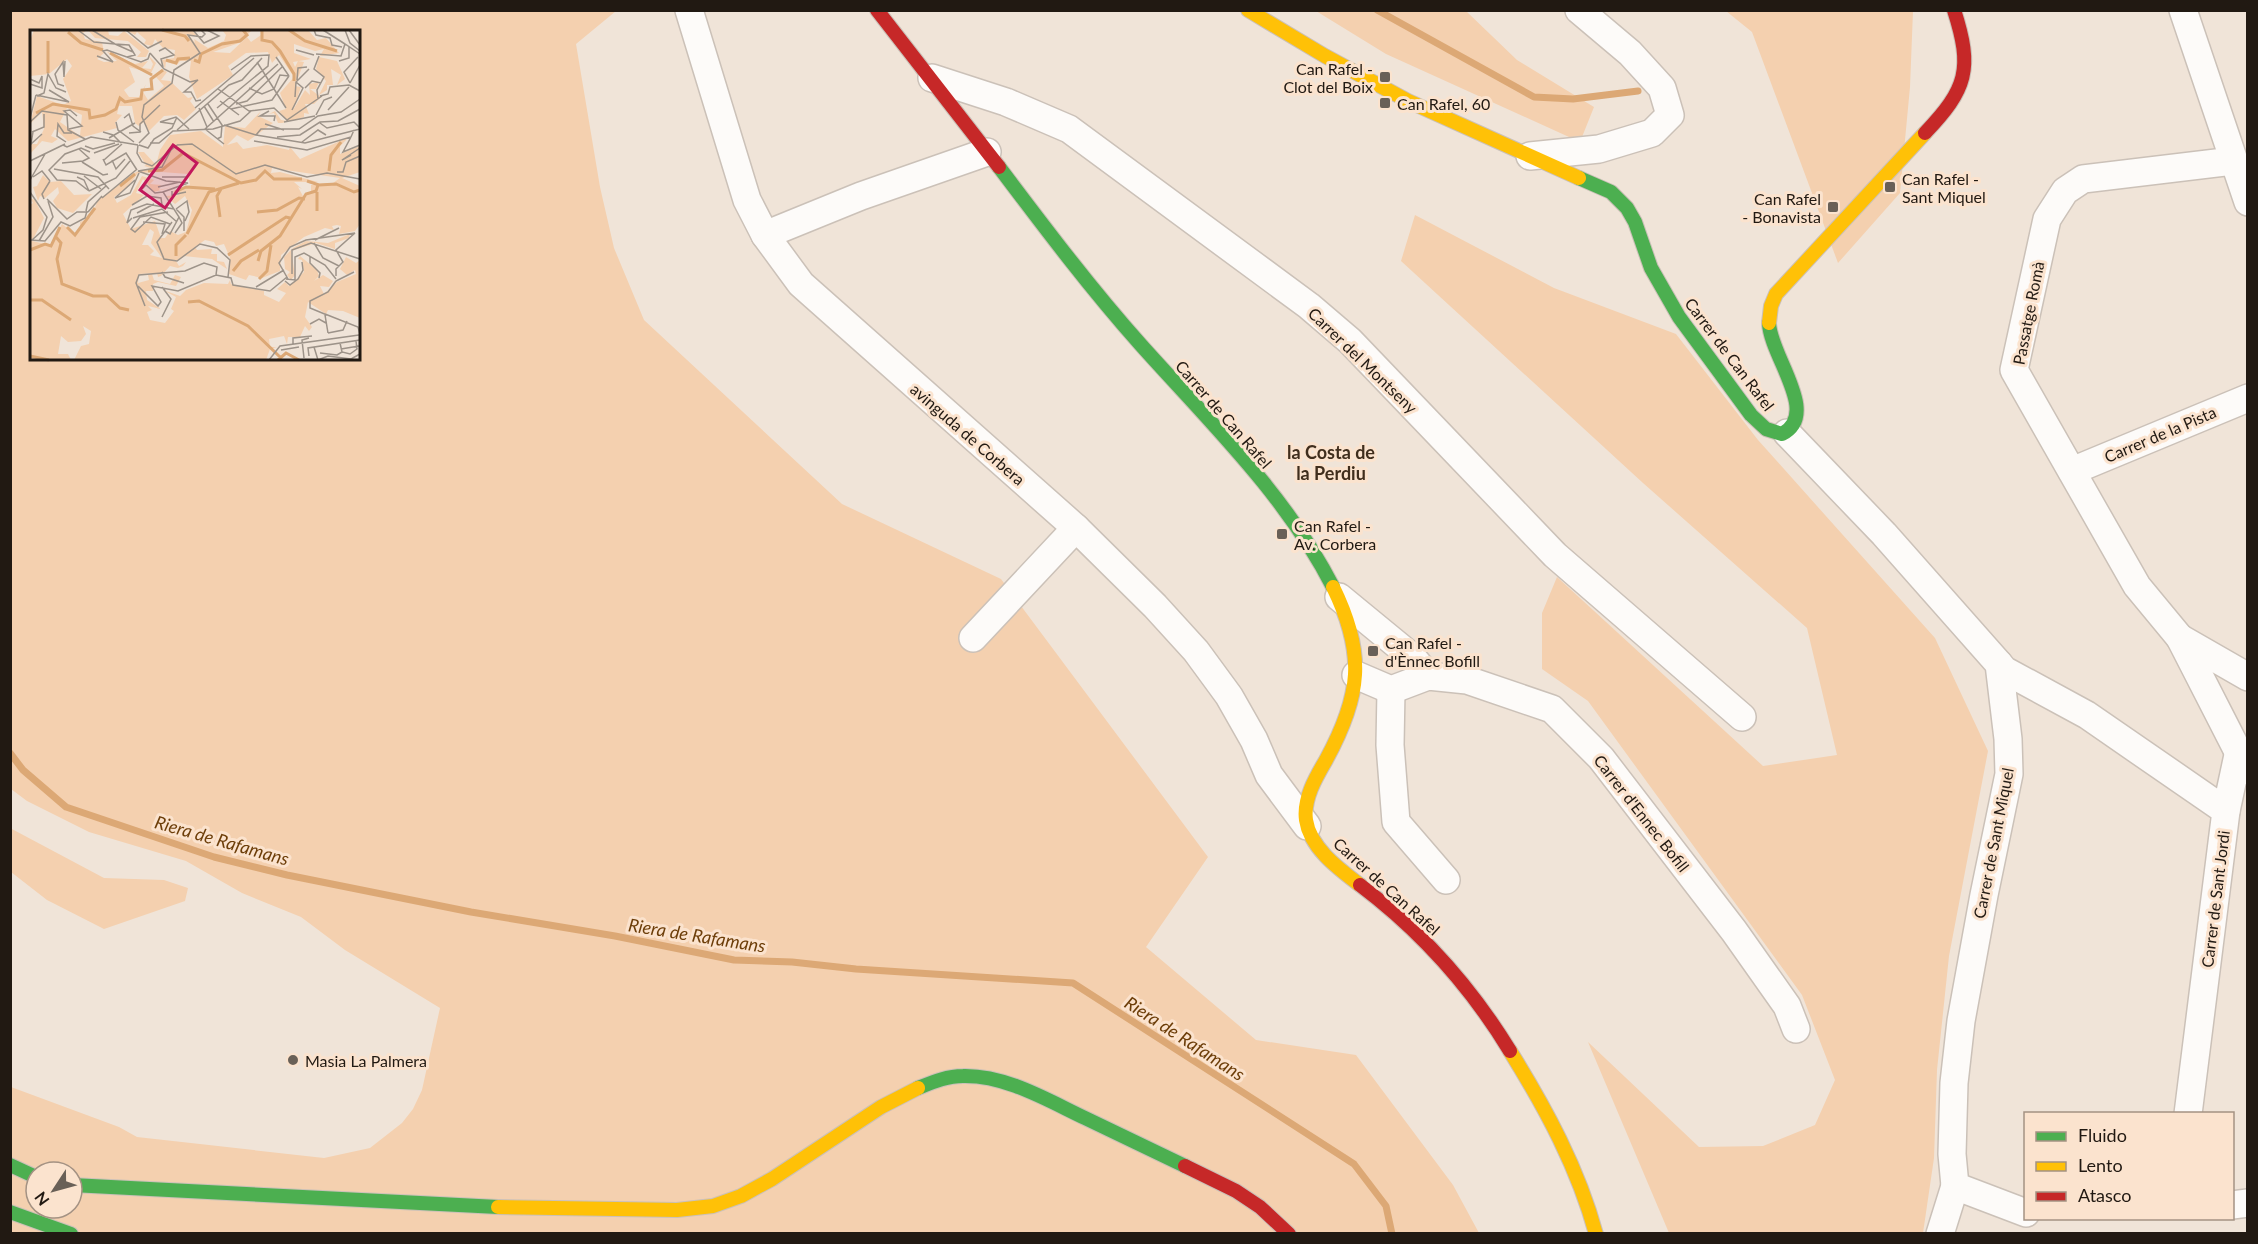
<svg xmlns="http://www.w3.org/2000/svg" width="2258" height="1244" font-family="Lato,sans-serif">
	<rect width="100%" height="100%" fill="#f0e4d8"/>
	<g fill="#f4d0af" fill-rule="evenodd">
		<path d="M11 11H616L576 44 600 187 614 248 644 320 842 504 1001 579 1208 857 1146 947 1256 1040 1356 1055 1453 1185 1479 1233H11V1087L119 1127 137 1137 324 1158 370 1148 402 1123 413 1109 422 1090 440 1008 345 950 301 917 242 893 186 861 89 832 27 801 11 789ZM32 32H358V358H32ZM36 1172H72V1208H36Z"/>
		<polygon points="1316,11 1466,11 1517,60 1594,107 1580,142 1386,54"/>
		<polygon points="1726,11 1913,11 1910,87 1900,193 1838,263 1752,32"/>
		<polygon points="1415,215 1554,288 1676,334 1758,440 1935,638 1988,751 1949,956 1937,1070 1934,1158 1923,1233 1669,1233 1588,1042 1699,1147 1763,1146 1815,1125 1835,1080 1802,995 1588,701 1542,669 1542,613 1557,577 1763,766 1837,755 1807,628 1643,483 1401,261"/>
		<polygon points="10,828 104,878 164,880 188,888 185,901 104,929 47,900 11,872"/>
	</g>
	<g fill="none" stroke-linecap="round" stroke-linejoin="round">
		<g stroke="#dca875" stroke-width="7">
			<polyline points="1377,10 1534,97 1573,99 1638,91"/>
			<polyline points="10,753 23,770 66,807 214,857 287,875 471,912 615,936 734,960 792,962 856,969 1073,983 1354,1164 1386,1206 1392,1234"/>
		</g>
		<g stroke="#cbc1b8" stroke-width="30">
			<g id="street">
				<polyline points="689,10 747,200 765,235 801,284 1076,528 1155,606 1196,651 1229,696 1254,740 1269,775 1307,826"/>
				<polyline points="2183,10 2248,202"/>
				<polyline points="932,78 1006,102 1069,129 1309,306 1350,341 1555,555 1742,717"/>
				<polyline points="1530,156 1599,149 1652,133 1670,115 1662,88 1630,53 1579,10"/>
				<polyline points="2233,161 2083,179 2065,191 2047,219 2014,370 2137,586 2180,638 2248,771"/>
				<polyline points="765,235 861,196 987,152"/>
				<polyline points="1787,433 1884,534 1999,664 2008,739 2009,774 1984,895 1961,1021 1954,1083 1952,1154 1955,1186 2026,1213"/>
				<polyline points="2072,471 2248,398"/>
				<polyline points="1339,597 1412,657 1428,676"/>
				<polyline points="973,638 1076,528"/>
				<polyline points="2180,638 2248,677"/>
				<polyline points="1999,664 2004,670 2087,715 2226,811 2188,1114"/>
				<polyline points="1356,675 1391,690 1428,676 1467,680 1552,709 1601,758 1734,931 1787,1006 1796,1029"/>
				<polyline points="1391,690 1390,745 1396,822 1446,880"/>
				<polyline points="2226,811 2238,755"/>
				<polyline points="2232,1205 2248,1203"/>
				<polyline points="1940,1234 1955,1186"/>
			</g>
		</g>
		<g stroke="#cbc1b8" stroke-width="16">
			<g id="fast">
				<path d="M999 167C1045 228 1091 289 1141 345 1209 421 1286 495 1333 587"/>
				<path d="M1579 178 1611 192 1627 208 1635 222 1651 268 1679 317 1751 415 1766 429 1782 434C1821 414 1770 356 1769 323"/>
				<path d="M918 1088C933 1082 947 1076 963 1076 1006 1075 1047 1100 1085 1118 1118 1134 1152 1150 1185 1166"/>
				<polyline points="10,1165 36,1177"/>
				<polyline points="72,1185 498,1207"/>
				<polyline points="10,1212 71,1234"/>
			</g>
		</g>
		<g stroke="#cbc1b8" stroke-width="16">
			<g id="slow">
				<polyline points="1248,10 1325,56 1408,101 1579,178"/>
				<polyline points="1769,323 1771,306 1776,294 1925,133"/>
				<path d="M1333 587C1366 654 1361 696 1326 760 1316 777 1303 799 1306 820 1310 848 1339 869 1360 885"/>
				<path d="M1510 1051C1546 1109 1578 1168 1596 1234"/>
				<polyline points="498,1207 677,1210 713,1206 741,1196 772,1179 881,1107 918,1088"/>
			</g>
		</g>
		<g stroke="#cbc1b8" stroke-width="16">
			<g id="jam">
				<polyline points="877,10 999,167"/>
				<path d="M1925 133C1967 89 1973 69 1954 10"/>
				<path d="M1360 885C1421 931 1471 987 1510 1051"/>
				<polyline points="1185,1166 1236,1191 1260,1207 1289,1234"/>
			</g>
		</g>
		<use href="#street" stroke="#fdfbf9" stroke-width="27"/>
		<use href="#fast" stroke="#4caf50" stroke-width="14"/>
		<use href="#slow" stroke="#ffc107" stroke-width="14"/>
		<use href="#jam" stroke="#c62828" stroke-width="14"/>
	</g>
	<g fill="#696057" stroke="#fbe3ce" stroke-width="2">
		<rect x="1379" y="71" width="12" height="12" rx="3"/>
		<rect x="1379" y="97" width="12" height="12" rx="3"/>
		<rect x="1884" y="181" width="12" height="12" rx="3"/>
		<rect x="1827" y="201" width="12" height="12" rx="3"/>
		<rect x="1276" y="528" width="12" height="12" rx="3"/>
		<rect x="1367" y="645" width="12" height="12" rx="3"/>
		<circle cx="293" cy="1060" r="6"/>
	</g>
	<g text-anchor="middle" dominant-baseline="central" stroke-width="6" stroke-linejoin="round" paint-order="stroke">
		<g font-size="16" fill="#211912" stroke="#fbe3ce" text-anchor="start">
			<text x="1373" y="68" text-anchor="end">Can Rafel -<tspan x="1373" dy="18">Clot del Boix</tspan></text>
			<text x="1397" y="103">Can Rafel, 60</text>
			<text x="1902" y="178">Can Rafel -<tspan x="1902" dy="18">Sant Miquel</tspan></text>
			<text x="1821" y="198" text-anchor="end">Can Rafel<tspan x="1821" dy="18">- Bonavista</tspan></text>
			<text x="1294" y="525">Can Rafel -<tspan x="1294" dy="18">Av. Corbera</tspan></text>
			<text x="1385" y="642">Can Rafel -<tspan x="1385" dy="18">d'Ènnec Bofill</tspan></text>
			<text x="305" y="1060">Masia La Palmera</text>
		</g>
		<g font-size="16" fill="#211912" stroke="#fbe3ce">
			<text transform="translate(2028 313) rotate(-79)">Passatge Romà</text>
			<text transform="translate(1730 354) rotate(53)">Carrer de Can Rafel</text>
			<text transform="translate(1363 360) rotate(44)">Carrer del Montseny</text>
			<text transform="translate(1224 414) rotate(49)">Carrer de Can Rafel</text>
			<text transform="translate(968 434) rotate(41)">avinguda de Corbera</text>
			<text transform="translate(2160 434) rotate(-23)">Carrer de la Pista</text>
			<text transform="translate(1642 813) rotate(52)">Carrer d'Ennec Bofill</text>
			<text transform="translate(1993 843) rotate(-79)">Carrer de Sant Miquel</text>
			<text transform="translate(1387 886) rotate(42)">Carrer de Can Rafel</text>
			<text transform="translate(2215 899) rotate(-83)">Carrer de Sant Jordi</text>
		</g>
		<g font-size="18" font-weight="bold" fill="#402e1d" stroke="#fbe3ce">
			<text x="1331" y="452">la Costa de<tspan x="1331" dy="21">la Perdiu</tspan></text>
		</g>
		<g font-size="18" font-style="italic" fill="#6d3e09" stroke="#fbe3ce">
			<text transform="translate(222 840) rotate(16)">Riera de Rafamans</text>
			<text transform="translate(697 935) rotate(9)">Riera de Rafamans</text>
			<text transform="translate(1185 1038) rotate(33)">Riera de Rafamans</text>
		</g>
	</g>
	<g transform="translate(30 30)">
		<rect width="330" height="330" fill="#f0e4d8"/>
		<path d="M4 0H57L53 3 55 9 72 12 74 23 67 29 74 32 87 31 76 21 105 34 118 31 112 38 121 39 123 34 118 25 126 33 121 43 124 46 132 39 137 42 131 50 140 51 158 68 163 67 160 71 166 79 154 90 147 85 134 86 119 101 114 92 109 96 105 93 102 76H89L87 84 92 85 85 93 87 98 38 111 25 99 21 106 28 109 22 113 12 111 0 124V114H7L14 99 12 82 0 94 7 66 33 75 41 71 33 49 42 36 37 29 19 44 0 46V11ZM99 37 120 43 123 47 120 51 126 47 134 56 118 70 113 62 116 54 109 67H99L94 60 105 52ZM37 78 52 85 50 106 30 92ZM58 0H78L79 5 88 6 94 1 119 21 116 27H107L111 22 98 11 65 8ZM96 0H162L167 6 158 4 165 13 164 9 178 18 194 11 196 5 192 0H222L209 13 183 22 200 23 217 7 221 12 231 5 230 0H278L287 10 296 8 309 23 290 26 294 19 285 21 264 14V23L281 29 263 32 265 37 268 31 274 32 265 56 271 57 263 80 275 60 280 65 279 54 289 52 286 59H280L291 67 284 74H275L279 84 274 83V87L252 93H248L244 83 239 84 245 81 251 90 257 91 249 81 256 79 250 63 264 47 249 25 242 33 238 22 216 23 198 36 203 45 167 69 159 47 161 31H150L147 35 136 32 135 39 132 30 144 28 145 20 133 18 125 9 122 16 114 14 116 10 107 2 105 5ZM289 27 307 31 315 49 307 55 311 45 301 39 303 55H297V60L289 65 296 51 286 39ZM231 81 228 86 243 93 218 111 207 105 197 115 207 112 213 119 237 115 259 120 260 117 270 129 319 107 310 116V124L330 116V142L312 148 330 156V194L325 201 309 204 311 196 307 195 302 196 304 200 295 198 274 207 251 225 250 241 232 248 219 245 216 250 199 244 200 228 194 214 186 216 184 212 175 210 165 217 167 220 182 219 181 224H187V231L194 232 197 239 182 229 154 226 146 231 149 236 156 232 153 236 148 238 140 236 131 246 128 247 127 243 109 244 108 253 119 250 118 245 122 244 124 250 140 254 145 245 151 247 146 256 128 252 123 254V261H116L117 270 131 279 118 276 122 280 117 282 120 290 135 293 144 281 141 279 146 267 133 260 150 266 156 260 174 253 198 254 200 250 201 254 234 261V265L249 272 256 263 247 259 255 252 259 256 274 242 272 230 268 229 270 226 287 240 289 246 284 251 293 245 303 251 299 257 290 256 294 264 307 252 326 244 325 240 317 245 310 239 316 227 326 233 330 230V288L313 281 298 280 296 284 278 272 275 287 282 297 279 301 275 296 270 307H258L257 314 254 306 239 309 240 317H247L240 319 236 330H44L51 316 59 314 61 301 53 296 56 304 51 311 38 312 31 306 28 324H38L41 330H0V175L3 173 0 168 5 170 14 188 2 211 20 215 32 194 45 204 50 198V192L61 187 68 170 106 142 121 138 114 136 116 135 108 122H114L126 135 130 120 140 105 171 101 193 117 195 96 215 98ZM242 138 310 148 303 153 327 162 298 153 281 155V162L274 168 268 157 272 159 264 152H288L250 142 241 143ZM132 142 158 144 160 155 142 162 149 165 136 166 145 174 155 166 162 180 156 202 148 205 140 201 135 208H131L125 191 101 199 93 184 114 165 106 163 113 149 124 162 142 157 129 160 131 155 120 154 124 150 112 146 101 165 87 173 84 167 98 157 108 143ZM120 199 124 202 121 213 132 228 120 225 124 221 118 215H112ZM10 142 20 152 31 151 44 165 62 164 43 183 27 178 23 171 29 163 28 157 15 168 10 166 8 171 3 157 7 156 13 145ZM320 204 319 208 305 213V219L286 213 261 221 265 245 261 250 257 245 260 242 255 239 254 227 263 218 276 211 298 213Z" fill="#f4d0af" fill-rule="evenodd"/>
		<path fill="none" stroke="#dca875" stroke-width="3" d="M132 0 155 6 159 11M232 0V10L242 12 250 21 264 44V51M259 0 275 11 307 21M38 2 51 13 73 20M80 23 122 45M136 30 146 33 148 29 160 28M164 30 169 32 171 24 192 14 210 11 217 5 213 0M18 43V11M6 83 23 74 59 80 60 88 75 85 86 79 90 68 95 72 111 69 112 60 122 59 121 49 133 40M118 141 132 140 153 123 211 153 226 150 235 141 244 149H272M299 141 301 125 311 112M277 151 289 155 306 154 324 162 330 160M90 156 105 144M145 162 156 157 185 159M287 181V162M227 182 247 180 269 168 275 169M190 187 187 166 191 159M37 197 45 205 65 178M157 204 179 162 209 153M26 207 31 213 27 229 32 254 63 266H77L90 278 99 280M0 220 15 214 21 216 30 197M198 225 256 187 260 188M146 226V215L156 205M228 231 231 221 250 206 276 164 286 161 288 155M203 241 211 231 229 220M229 249 237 241 241 215M0 270H12L41 290M158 272 169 271 218 296 250 327M0 326 19 330M248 330 256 323 269 330"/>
		<path fill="none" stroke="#9d9389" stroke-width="1.5" d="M48 0 64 12 85 14 103 22M62 0 85 14 99 15 105 25 97 27M96 0 118 18 132 11M163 0 174 13 189 6 177 0M284 0 286 5 300 8 302 15 312 17M293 0 315 14M315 0 320 13 330 21M319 0 330 15M266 20 284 25M129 21 135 18 144 25 131 29 133 37M120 23 134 39 160 52 168 50 154 62H161L166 71 171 70M286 24 311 26 315 14 330 24M67 26 83 32 73 21 77 20 111 32 118 29 120 23M246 27 259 46M309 31 319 28V16M227 32 256 78M0 49 9 53 12 46V58L0 54M267 50 268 38 277 37M320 53 314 42 328 27M320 53 330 35M34 56 28 54 25 44 33 32 34 47 35 31M219 58 232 64 244 59 250 45 259 46M275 58 282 51 291 53M188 59 219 81 244 78 257 90 292 66M6 65 39 72 19 60M7 66 14 63 18 44 26 58 36 62M290 66 298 64 300 57 319 55 330 61M265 67 266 52 279 39M288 69 287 60 294 47 284 39 289 26M190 71 209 85M178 74 192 95 191 107 187 109M206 74 217 71 252 37M174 76 184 92M165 78 224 28M169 78 177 97M187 78 238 36 239 25 221 26 201 40M201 79 242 70 259 46M262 80 273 58 266 52M298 80 319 57M239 81 230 86H245L244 91M286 85 294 70 302 67M0 88 6 65M94 88 99 84 103 96 111 102M0 92 12 81 37 85 38 100 55 109M86 92 88 100 104 112M254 92 285 86M290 93 297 98 324 92 330 98M144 94 130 92 146 87 159 99M235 94 254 100M194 95 226 105 275 113 330 99M39 99 52 96 34 81 40 80 47 86M175 99 248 34M175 99 194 114M147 100 199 55 212 50 232 28M2 102 14 97V84M3 102 1 114 12 104M73 102 83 105 91 113M99 103 110 102V94L130 75M226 105 231 99H269L288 86 311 82 330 69M247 107 270 105 290 92 308 91 330 79M321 107 313 122 330 115M79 108 105 93M224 111 277 120 321 107 324 100M36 112 27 106 28 94 34 103H42M272 112 288 100 296 105M109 113 119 103 112 87 114 75 142 53 144 40 170 23 158 5 172 7 175 4 171 0M120 113H129L143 101 183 99 210 91 221 81M33 115 37 117 61 107 108 115M108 115 107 123 112 132 122 136 147 115M109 115 118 118 124 109 142 98 147 87M147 115 162 114 206 144 235 135 277 147 297 143 330 149M55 116 63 119 85 113M49 119 59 128 53 131M64 123 89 114M321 125 312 130 330 118M73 129 76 135 96 123 107 140M74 130 92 114M82 130 86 139 95 129M0 131 35 114M52 132 73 145 78 144M32 133 53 131M24 139 68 147 79 159M108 141 136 151 158 153 133 162 149 187 140 204 135 201M108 141 132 137 142 118M307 142H313L316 132 330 126M54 146 71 159M3 147 12 141 20 151M47 147 54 150 59 161M132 147H158M0 150 15 124M105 150 85 168 100 163 109 143M128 157 150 152M112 159 116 155 125 163 133 162M59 161 46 151 27 150 19 140 35 124 51 118 60 122M59 161 86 148 100 131M142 161V165L156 162M0 162 17 187 13 200 2 210M72 168 106 140M14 169 12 164 20 151M17 169 37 189 47 182H58M102 175 117 166 131 168 132 175M146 179 157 171 159 182 155 191M146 179 154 187V201M56 181 58 172 76 156M58 182 72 166M138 182 110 187 101 199 105 202 121 187 140 194M107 183 124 174M102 188 97 193 101 180 117 174 144 179M103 188 132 179 147 192M113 192 135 194 132 204M142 192 127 212 134 229 147 231 170 214 187 218 200 230 198 247M145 203 152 193 149 187M0 210 15 211 31 192 40 196 55 188 57 181M285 210 309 198M9 211 23 187 18 171M284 213 293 228 309 236M280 226V233L290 243 289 248M132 242 135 247 154 253M262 244V220L281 213 330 229M306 246V239L313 232 306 220 325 203M256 249 265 250V227L274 223 295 235 306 249M258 249 249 233 260 217 276 210 325 203M255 251 260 255 268 249 273 240 272 232M306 251 324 242M108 256 128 276 131 272 122 256 148 261 186 245 201 248 203 255 240 261 257 247M132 257 141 269 132 287M226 257 254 240M115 276 106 253 109 245 155 241 174 233 187 237 186 245M295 284 328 297 330 304M295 285 298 303M297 285 280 278V271L298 262 306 251M280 294 289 289 296 293M298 303 313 300 317 291M310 313 312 322 320 324 327 319 326 311M263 314V308L282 306M284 317 288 330 298 326 321 329 330 324M311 319 329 316M251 320 269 317M290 323 307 325 312 322M279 326 278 318 330 310M274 328 272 310 279 308M239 330 250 316 329 305"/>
		<path fill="#c2185b" fill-opacity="0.15" stroke="#c2185b" stroke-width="3" d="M143 115 167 133 135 178 110 160Z"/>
		<rect width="330" height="330" fill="none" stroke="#211912" stroke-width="3"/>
	</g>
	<rect width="2258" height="1244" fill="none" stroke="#211912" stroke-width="24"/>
	<rect x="2024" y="1112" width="210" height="108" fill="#fbe3ce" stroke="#a49283" stroke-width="1.5"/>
	<rect x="2036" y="1132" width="30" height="9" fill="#4caf50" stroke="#a49283" stroke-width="1.5"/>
	<text x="2078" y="1142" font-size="18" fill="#211912">Fluido</text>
	<rect x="2036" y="1162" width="30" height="9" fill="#ffc107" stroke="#a49283" stroke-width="1.5"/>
	<text x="2078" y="1172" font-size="18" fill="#211912">Lento</text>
	<rect x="2036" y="1192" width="30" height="9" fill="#c62828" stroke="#a49283" stroke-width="1.5"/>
	<text x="2078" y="1202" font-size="18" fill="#211912">Atasco</text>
	<g transform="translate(54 1190) rotate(234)"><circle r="28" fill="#fbe3ce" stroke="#a49283" stroke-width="1.5"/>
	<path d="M0-4.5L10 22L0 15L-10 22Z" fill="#696057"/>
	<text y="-9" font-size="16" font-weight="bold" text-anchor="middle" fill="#211912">N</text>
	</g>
</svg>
